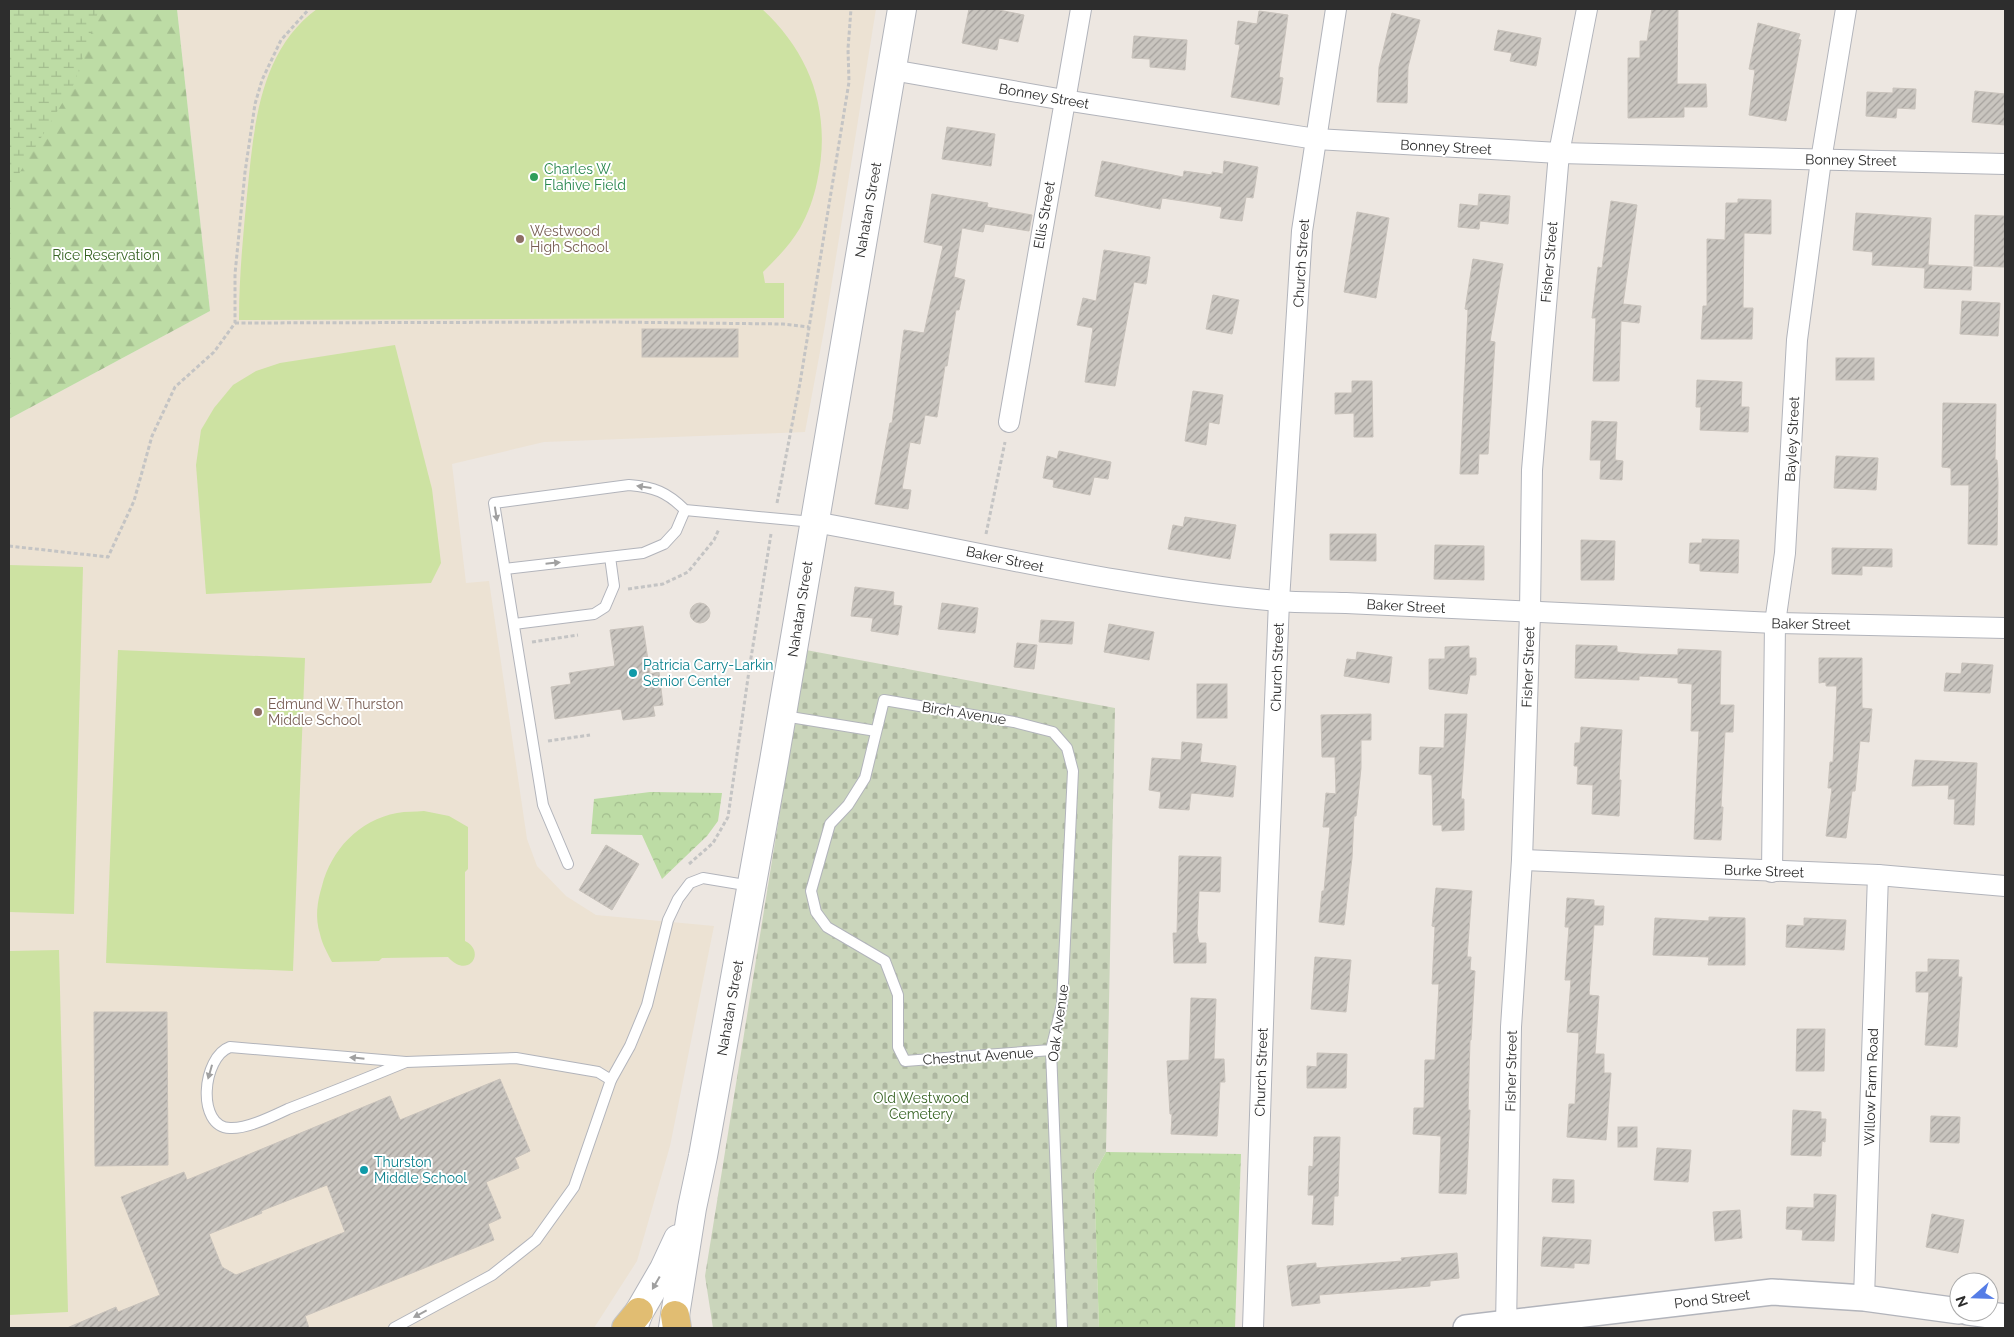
<svg xmlns="http://www.w3.org/2000/svg" width="2014" height="1337" font-family="Raleway,sans-serif">
	<defs>
		<pattern id="forest-firs" width="22" height="20" patternUnits="userSpaceOnUse" patternTransform="scale(1.25)"><rect width="22" height="20" fill="#bddca5"/><path d="M5 1l3.5 6h-7zM16 11l3.5 6h-7z" fill="#a3bd8e"/></pattern>
		<pattern id="wetland-marsh" width="20" height="14" patternUnits="userSpaceOnUse" patternTransform="scale(1.25)"><rect width="20" height="14" fill="#bddca5"/><path d="M1 5h8M5 5V1M11 12h8M15 12V8" fill="none" stroke="#a3bd8e"/></pattern>
		<pattern id="cemetery-stones" width="16" height="16" patternUnits="userSpaceOnUse" patternTransform="scale(1.25)"><rect width="16" height="16" fill="#cad5bb"/><path d="M2 7V4a2 2 0 0 1 4 0v3zM10 15v-3a2 2 0 0 1 4 0v3z" fill="#aeb7a1"/></pattern>
		<pattern id="park-crowns" width="20" height="18" patternUnits="userSpaceOnUse" patternTransform="scale(1.25)"><rect width="20" height="18" fill="#bddca5"/><path d="M2 6a3 3 0 1 1 6 0M12 15a3 3 0 1 1 6 0" fill="none" stroke="#a3bd8e"/></pattern>
		<pattern id="building-hatch" width="6" height="6" patternUnits="userSpaceOnUse" patternTransform="scale(1.25)"><rect width="6" height="6" fill="#c9c5bf"/><path d="M-1 1l2-2M0 6l6-6M5 7l2-2" fill="none" stroke="#a4a09c"/></pattern>
	</defs>
	<rect width="100%" height="100%" fill="#ede7e1"/>
	<polygon fill="#ece2d3" points="177,9 876,9 825,325 805,432 544,442 452,464 466,583 489,581 527,839 537,866 566,896 596,915 714,926 670,1146 637,1261 594,1328 9,1328 9,419 210,311"/>
	<polygon fill="url(#forest-firs)" points="9,9 177,9 210,311 9,419"/>
	<polygon fill="url(#wetland-marsh)" points="9,9 99,9 74,84 9,190"/>
	<polygon fill="url(#cemetery-stones)" points="806,650 1115,708 1106,1152 1094,1174 1099,1328 713,1328 705,1276"/>
	<g fill="url(#park-crowns)">
		<polygon points="650,792 722,793 718,821 707,836 662,879 642,835 591,834 594,799"/>
		<polygon points="1106,1152 1241,1154 1235,1328 1099,1328 1094,1174"/>
	</g>
	<g fill="#cde2a2">
		<path d="M317 9H762C812 55 832 114 817 182 814 197 808 214 800 228 790 245 777 258 763 272L765 283H784V318L239 320C239 278 243 236 247 195 254 129 258 52 317 9Z"/>
		<polygon points="395,345 432,489 441,563 431,583 206,594 196,465 201,430 214,408 233,385 256,371 280,363"/>
		<polygon points="9,565 83,567 74,914 9,912"/>
		<polygon points="118,650 305,658 293,971 106,963"/>
		<path d="M424 811 449 816 468 827V869L465 872V941C487 952 468 980 448 957L382 958 379 961 332 962C328 954 322 944 320 934 315 918 317 902 322 886 331 850 359 820 397 813 406 811 415 812 424 811Z"/>
		<polygon points="59,950 68,1312 9,1315 9,951"/>
	</g>
	<g fill="url(#building-hatch)" stroke="#c8c2bb" fill-rule="evenodd">
		<polygon points="969,9 994,9 1024,15 1018,42 999,38 997,50 962,43"/>
		<polygon points="1652,9 1678,9 1677,84 1706,84 1707,107 1684,107 1684,117 1628,118 1628,58 1640,58 1640,41 1647,41"/>
		<polygon points="1259,11 1288,15 1279,77 1283,78 1279,105 1231,97 1240,45 1235,44 1238,21 1257,24"/>
		<polygon points="1392,13 1420,20 1408,67 1407,103 1377,102 1379,67"/>
		<polygon points="1758,23 1800,34 1798,39 1801,40 1786,121 1749,115 1755,70 1749,69"/>
		<polygon points="1498,30 1541,38 1536,66 1510,61 1512,53 1494,50"/>
		<polygon points="1134,36 1187,40 1185,70 1150,67 1150,59 1132,58"/>
		<polygon points="1893,88 1916,89 1915,109 1897,108 1896,118 1866,116 1867,92 1893,93"/>
		<polygon points="1975,91 2005,94 2005,125 1972,122"/>
		<polygon points="947,127 995,134 991,166 942,159"/>
		<polygon points="1102,161 1183,177 1184,171 1212,175 1212,172 1223,174 1224,161 1258,167 1253,198 1246,197 1242,221 1220,218 1222,207 1162,198 1160,209 1095,196"/>
		<polygon points="932,194 988,203 987,207 1032,215 1029,231 985,224 983,232 962,228 954,277 965,280 959,310 956,310 947,366 945,366 937,417 925,415 920,444 910,442 902,489 911,490 908,509 875,504 890,423 892,423 904,330 924,333 943,246 924,242"/>
		<polygon points="1479,194 1510,196 1508,224 1480,221 1479,229 1458,227 1460,204 1478,206"/>
		<polygon points="1738,199 1771,200 1771,234 1744,233 1743,308 1753,308 1752,339 1701,339 1703,306 1707,306 1707,239 1725,240 1726,203 1738,203"/>
		<polygon points="1611,201 1637,205 1623,304 1641,306 1639,323 1621,321 1619,381 1593,381 1596,318 1592,318 1598,267 1602,268"/>
		<polygon points="1357,212 1389,218 1376,298 1344,292"/>
		<polygon points="1856,213 1931,218 1928,265 1972,267 1971,290 1924,288 1925,268 1872,265 1873,252 1853,250"/>
		<polygon points="1975,215 2005,216 2005,267 1974,266"/>
		<polygon points="1104,250 1150,257 1146,284 1134,282 1115,386 1085,382 1093,328 1077,325 1083,298 1096,301"/>
		<polygon points="1473,259 1503,264 1490,341 1495,342 1488,454 1479,454 1478,474 1460,474 1468,310 1465,309"/>
		<polygon points="1213,295 1239,300 1232,334 1206,329"/>
		<polygon points="1962,301 2000,303 1998,336 1960,334"/>
		<rect x="642" y="329" width="96" height="28"/>
		<rect x="1836" y="358" width="38" height="22"/>
		<polygon points="1697,380 1742,382 1741,407 1749,407 1748,432 1700,430 1701,407 1696,407"/>
		<polygon points="1352,381 1372,381 1373,437 1354,437 1354,413 1335,414 1335,393 1352,393"/>
		<polygon points="1193,391 1223,395 1219,424 1209,422 1206,445 1185,441"/>
		<polygon points="1943,403 1996,404 1995,460 1997,460 1998,483 1997,545 1968,544 1969,485 1951,485 1951,468 1942,467"/>
		<polygon points="1592,421 1617,422 1615,460 1623,461 1622,480 1600,479 1601,460 1590,460"/>
		<polygon points="1059,451 1111,462 1108,479 1094,477 1090,495 1053,487 1054,480 1043,478 1047,456 1057,459"/>
		<polygon points="1836,456 1878,458 1876,490 1834,488"/>
		<polygon points="1185,517 1236,525 1230,559 1168,549 1173,525 1183,527"/>
		<polygon points="1330,534 1376,534 1376,561 1330,560"/>
		<polygon points="1702,539 1739,540 1738,573 1700,571 1700,564 1689,563 1690,543 1702,543"/>
		<polygon points="1581,540 1615,541 1614,580 1581,580"/>
		<polygon points="1435,545 1484,546 1484,580 1434,579"/>
		<polygon points="1832,548 1892,549 1892,567 1862,566 1862,575 1832,574"/>
		<polygon points="855,587 894,592 893,605 902,606 898,635 871,631 873,618 851,616"/>
		<polygon points="942,603 978,608 975,633 938,629"/>
		<circle cx="700" cy="613" r="10"/>
		<polygon points="1041,620 1074,622 1072,644 1039,642"/>
		<polygon points="1109,624 1154,632 1149,660 1104,652"/>
		<polygon points="643,626 650,674 659,672 663,705 653,706 655,716 623,720 621,709 555,719 551,687 571,684 569,673 615,666 610,630"/>
		<polygon points="1017,643 1037,645 1034,669 1014,667"/>
		<polygon points="1576,645 1617,646 1617,652 1640,654 1678,655 1678,649 1721,651 1720,705 1734,705 1733,732 1725,732 1721,807 1723,807 1721,840 1694,839 1699,731 1691,731 1692,684 1678,683 1678,678 1639,676 1639,680 1575,678"/>
		<polygon points="1469,646 1469,658 1476,658 1476,675 1470,675 1467,694 1429,689 1429,659 1445,659 1445,647"/>
		<polygon points="1357,652 1392,657 1389,683 1344,676 1347,659 1356,660"/>
		<polygon points="1819,658 1862,658 1862,708 1872,709 1869,742 1860,741 1855,791 1852,791 1846,838 1826,836 1832,788 1828,788 1830,762 1833,762 1837,686 1826,686 1826,682 1819,683"/>
		<polygon points="1962,663 1993,665 1990,693 1944,691 1946,673 1961,674"/>
		<rect x="1197" y="684" width="30" height="34"/>
		<polygon points="1371,714 1371,740 1361,740 1361,768 1356,816 1354,816 1352,858 1344,925 1319,922 1322,891 1324,891 1330,827 1323,827 1326,793 1336,794 1335,757 1322,757 1321,715"/>
		<polygon points="1445,714 1467,714 1461,799 1464,799 1464,830 1442,831 1442,825 1433,825 1432,775 1419,774 1420,747 1444,748"/>
		<polygon points="1581,727 1622,730 1619,780 1621,780 1619,816 1592,814 1593,785 1577,784 1578,766 1574,766 1575,743 1580,743"/>
		<polygon points="1182,742 1202,744 1200,762 1236,766 1233,797 1191,793 1189,810 1159,808 1161,792 1149,790 1152,758 1181,760"/>
		<polygon points="1915,760 1977,763 1974,825 1954,824 1955,799 1948,799 1949,785 1912,786"/>
		<polygon points="606,845 639,864 612,910 579,890"/>
		<polygon points="1179,856 1221,857 1220,892 1199,891 1197,933 1199,943 1206,943 1206,963 1174,963 1173,933 1177,933"/>
		<polygon points="1436,888 1472,891 1467,957 1471,957 1470,970 1475,971 1471,1040 1470,1040 1468,1110 1470,1110 1466,1194 1439,1193 1441,1136 1413,1134 1414,1108 1424,1108 1425,1060 1435,1060 1439,984 1432,984 1435,927 1432,926"/>
		<polygon points="1567,898 1594,900 1594,906 1604,906 1603,925 1594,925 1589,995 1599,996 1595,1054 1604,1054 1604,1073 1611,1073 1606,1140 1567,1137 1569,1104 1575,1104 1579,1033 1567,1032 1571,980 1565,980 1569,927 1565,927"/>
		<polygon points="1709,917 1745,918 1745,965 1708,965 1709,957 1653,955 1655,918 1709,921"/>
		<polygon points="1804,918 1846,920 1844,950 1786,947 1787,925 1804,926"/>
		<polygon points="1315,957 1351,960 1346,1012 1311,1009"/>
		<polygon points="1928,959 1959,960 1958,977 1962,977 1957,1047 1925,1045 1929,992 1916,992 1916,972 1928,972"/>
		<polygon points="1191,998 1216,999 1214,1059 1224,1059 1225,1082 1220,1082 1217,1136 1171,1134 1172,1114 1170,1114 1167,1061 1189,1060"/>
		<polygon points="94,1012 167,1012 168,1165 95,1166"/>
		<polygon points="1797,1029 1825,1029 1824,1071 1796,1071"/>
		<polygon points="1317,1053 1347,1054 1346,1088 1307,1088 1307,1066 1317,1067"/>
		<path d="M500 1079 530 1151 515 1158 519 1168 486 1182 501 1218 488 1224 494 1240 305 1316 309 1328H67L116 1307 118 1312 160 1295 121 1197 184 1172 187 1180 390 1096 400 1120ZM327 1185 345 1232 236 1275 222 1267 209 1234 262 1213 261 1211Z"/>
		<polygon points="1793,1110 1821,1112 1821,1119 1826,1119 1825,1142 1822,1141 1821,1156 1791,1155"/>
		<polygon points="1931,1116 1960,1117 1959,1143 1930,1142"/>
		<rect x="1618" y="1127" width="19" height="20"/>
		<polygon points="1314,1137 1340,1137 1338,1196 1334,1196 1333,1225 1312,1224 1314,1195 1308,1195 1309,1166 1313,1167"/>
		<polygon points="1657,1148 1691,1150 1688,1182 1654,1180"/>
		<polygon points="1553,1179 1574,1180 1574,1203 1552,1202"/>
		<polygon points="1814,1194 1836,1195 1834,1241 1802,1240 1803,1230 1786,1229 1787,1207 1814,1208"/>
		<polygon points="1740,1210 1742,1238 1715,1241 1713,1212"/>
		<polygon points="1932,1214 1964,1220 1958,1253 1926,1247"/>
		<polygon points="1543,1237 1591,1240 1589,1264 1574,1263 1574,1268 1541,1266"/>
		<polygon points="1457,1253 1459,1278 1430,1281 1430,1286 1319,1295 1320,1303 1292,1306 1287,1266 1316,1263 1316,1268 1402,1261 1401,1258"/>
	</g>
	<g fill="none" stroke-linecap="round" stroke-linejoin="round">
		<g stroke="#b2b4bb" stroke-width="12">
			<g id="service">
				<polyline points="505,569 643,553 664,544 676,531 685,510"/>
				<polyline points="514,624 594,614 605,607 614,586 610,557"/>
				<polyline points="784,716 876,731"/>
				<path d="M568 864 543 805 494 503 629 485C654 487 667 492 685 510L813 522"/>
				<polyline points="1051,1050 905,1061 898,1047 898,995 885,961 827,927 816,912 811,891 830,824 848,805 865,778 884,700 1014,722 1053,732 1067,748 1073,771 1062,1004 1051,1050 1062,1328"/>
				<path d="M406 1062C367 1078 327 1094 288 1109 273 1116 247 1129 230 1128 196 1127 202 1057 230 1047L406 1062 516 1058 598 1072 611 1080"/>
				<polyline points="394,1328 492,1275 536,1240 574,1187 611,1080 630,1046 647,1005 668,920 678,899 690,883 703,878 751,886"/>
			</g>
		</g>
		<g stroke="#b2b4bb" stroke-width="22">
			<g id="minor">
				<polyline points="892,70 1064,100 1316,139 1559,153 2005,164"/>
				<polyline points="1009,422 1081,9"/>
				<path d="M814 522C968 549 1121 588 1278 601 1301 603 1324 602 1346 603L1775 623 2005 628"/>
				<polyline points="1522,860 1878,875 2005,886"/>
				<polyline points="1772,872 1775,623 1785,553 1797,340 1821,160 1846,9"/>
				<polyline points="1864,1298 1878,875"/>
				<polyline points="1253,1328 1267,902 1279,601 1302,231 1336,9"/>
				<polyline points="1506,1328 1511,1027 1522,860 1530,612 1532,470 1559,153 1587,9"/>
			</g>
		</g>
		<g stroke="#b2b4bb" stroke-width="28">
			<g id="tertiary">
				<polyline points="1968,1312 2005,1317"/>
				<polyline points="1466,1328 1772,1292 1864,1298 1959,1311"/>
			</g>
		</g>
		<g stroke="#b2b4bb" stroke-width="30">
			<g id="secondary">
				<polyline points="633,1328 639,1312 664,1269 678,1239"/>
				<polyline points="673,1328 692,1208 703,1156 774,761 902,9"/>
			</g>
		</g>
		<g stroke="#c4c4c4" stroke-width="30">
			<g id="primary">
				<polyline points="675,1315 677,1328"/>
				<polyline points="626,1328 639,1312"/>
			</g>
		</g>
		<g stroke="#c4c4c4" stroke-width="3" stroke-dasharray="4 2.5" stroke-linecap="butt">
			<polyline points="235,323 610,322 783,324 809,327"/>
			<polyline points="777,503 800,383 849,82 848,49 851,9"/>
			<polyline points="986,534 1005,442"/>
			<polyline points="9,546 108,557 134,501 152,436 175,387 214,352 235,323 235,274 245,172 255,104 262,80 281,40 309,9"/>
			<polyline points="628,589 663,584 688,572 714,540 719,529"/>
			<polyline points="532,642 578,635"/>
			<polyline points="548,741 590,735"/>
			<polyline points="689,864 713,843 728,817 750,664 771,534"/>
		</g>
		<use href="#service" stroke="#fff" stroke-width="10"/>
		<use href="#minor" stroke="#fff" stroke-width="20"/>
		<use href="#tertiary" stroke="#fff" stroke-width="25"/>
		<use href="#secondary" stroke="#fff" stroke-width="28"/>
		<use href="#primary" stroke="#e1bd72" stroke-width="28"/>
	</g>
	<defs><path id="oneway-solid" d="M-6-.8H1V-3.2L6.5 0L1 3.2V.8H-6Z" transform="scale(1.25)"/></defs>
	<g fill="#a0a0a0">
		<use href="#oneway-solid" transform="translate(644 487) rotate(-172)"/>
		<use href="#oneway-solid" transform="translate(496 514) rotate(81)"/>
		<use href="#oneway-solid" transform="translate(553 563) rotate(-6)"/>
		<use href="#oneway-solid" transform="translate(357 1058) rotate(-174)"/>
		<use href="#oneway-solid" transform="translate(210 1072) rotate(106)"/>
		<use href="#oneway-solid" transform="translate(656 1283) rotate(120)"/>
		<use href="#oneway-solid" transform="translate(420 1314) rotate(152)"/>
	</g>
	<circle fill="#2e9e5b" stroke="#fff" stroke-width="2" cx="534" cy="177" r="5"/>
	<g fill="#8d6e63" stroke="#fff" stroke-width="2">
		<circle cx="520" cy="239" r="5"/>
		<circle cx="258" cy="712" r="5"/>
	</g>
	<g fill="#0f9aa8" stroke="#fff" stroke-width="2">
		<circle cx="633" cy="673" r="5"/>
		<circle cx="364" cy="1170" r="5"/>
	</g>
	<g text-anchor="middle" dominant-baseline="central" stroke-width="4" stroke-linejoin="round" paint-order="stroke">
		<g font-size="14" fill="#2d2d2d" stroke="#fff">
			<text transform="translate(1044 96) rotate(10)">Bonney Street</text>
			<text transform="translate(1446 147) rotate(3)">Bonney Street</text>
			<text transform="translate(1851 160) rotate(1)">Bonney Street</text>
			<text transform="translate(868 210) rotate(-80)">Nahatan Street</text>
			<text transform="translate(1044 215) rotate(-80)">Ellis Street</text>
			<text transform="translate(1549 262) rotate(-85)">Fisher Street</text>
			<text transform="translate(1301 263) rotate(-86)">Church Street</text>
			<text transform="translate(1792 439) rotate(-87)">Bayley Street</text>
			<text transform="translate(1005 559) rotate(12)">Baker Street</text>
			<text transform="translate(1406 606) rotate(3)">Baker Street</text>
			<text transform="translate(800 609) rotate(-81)">Nahatan Street</text>
			<text transform="translate(1811 624) rotate(1)">Baker Street</text>
			<text transform="translate(1277 667) rotate(-88)">Church Street</text>
			<text transform="translate(1528 667) rotate(-88)">Fisher Street</text>
			<text transform="translate(964 713) rotate(9)">Birch Avenue</text>
			<text transform="translate(1764 871) rotate(2)">Burke Street</text>
			<text transform="translate(730 1008) rotate(-80)">Nahatan Street</text>
			<text transform="translate(1058 1023) rotate(-82)">Oak Avenue</text>
			<text transform="translate(978 1056) rotate(-4)">Chestnut Avenue</text>
			<text transform="translate(1511 1071) rotate(-89)">Fisher Street</text>
			<text transform="translate(1261 1072) rotate(-88)">Church Street</text>
			<text transform="translate(1871 1087) rotate(-88)">Willow Farm Road</text>
			<text transform="translate(1712 1299) rotate(-7)">Pond Street</text>
		</g>
		<g font-size="14" fill="#27864d" stroke="#fff" text-anchor="start">
			<text x="544" y="169">Charles W.<tspan x="544" dy="16">Flahive Field</tspan></text>
		</g>
		<g font-size="14" fill="#785e54" stroke="#fff" text-anchor="start">
			<text x="530" y="231">Westwood<tspan x="530" dy="16">High School</tspan></text>
			<text x="268" y="704">Edmund W. Thurston<tspan x="268" dy="16">Middle School</tspan></text>
		</g>
		<g font-size="14" fill="#376324" stroke="#fff">
			<text x="106" y="255">Rice Reservation</text>
			<text x="921" y="1098">Old Westwood<tspan x="921" dy="16">Cemetery</tspan></text>
		</g>
		<g font-size="14" fill="#0d838f" stroke="#fff" text-anchor="start">
			<text x="643" y="665">Patricia Carry-Larkin<tspan x="643" dy="16">Senior Center</tspan></text>
			<text x="374" y="1162">Thurston<tspan x="374" dy="16">Middle School</tspan></text>
		</g>
	</g>
	<rect width="2014" height="1337" fill="none" stroke="#2d2d2d" stroke-width="20"/>
	<g transform="translate(1974 1297) rotate(250)"><circle r="24" fill="#ffffff" stroke="#ababab"/>
	<path d="M0-4L9 19L0 12L-9 19Z" fill="#557de6"/>
	<text y="-8" font-size="14" font-weight="bold" text-anchor="middle" fill="#2d2d2d">N</text>
	</g>
</svg>
